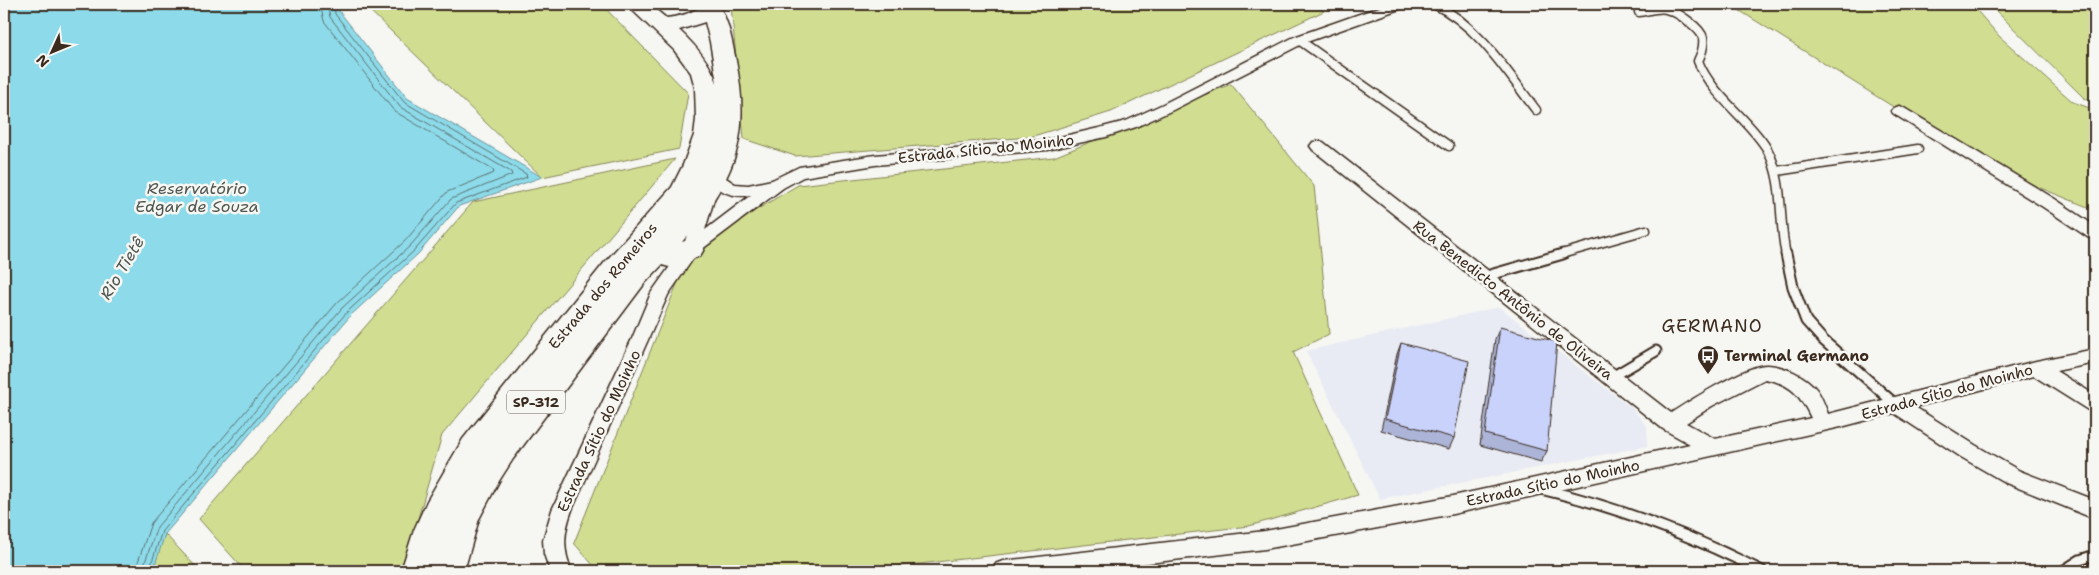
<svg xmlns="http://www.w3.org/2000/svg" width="2099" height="575" font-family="'Shantell Sans',sans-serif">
	<rect width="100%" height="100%" fill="#f6f6f2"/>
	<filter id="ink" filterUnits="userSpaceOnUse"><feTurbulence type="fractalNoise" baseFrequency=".02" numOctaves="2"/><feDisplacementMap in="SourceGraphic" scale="10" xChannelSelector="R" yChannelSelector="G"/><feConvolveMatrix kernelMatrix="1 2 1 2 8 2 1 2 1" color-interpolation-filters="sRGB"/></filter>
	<g filter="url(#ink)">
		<polygon fill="#e8ebf4" points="1499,307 1632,408 1647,426 1647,446 1380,499 1306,351"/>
		<g fill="#d1de91" stroke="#868458">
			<polygon points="363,4 601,4 688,93 679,149 542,177"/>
			<polygon points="739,4 1314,4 1324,11 1111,112 1030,137 795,156 744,139 731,6"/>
			<polygon points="1729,4 1971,4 1999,36 2073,102 2095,110 2095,210 1991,168"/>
			<polygon points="1989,4 2095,4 2095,103 2084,98"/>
			<polygon points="1231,84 1314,186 1329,334 1293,352 1358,495 1249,526 858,571 598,571 574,543 691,249 798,185 1054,157"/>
			<polygon points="675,159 442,435 403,571 245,571 199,519 473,202"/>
			<polygon points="165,534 200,571 150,571"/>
		</g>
		<polygon fill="#8ddbea" stroke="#6c9498" points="4,4 338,4 339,11 407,98 542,177 459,206 418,254 351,315 165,534 153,571 4,571"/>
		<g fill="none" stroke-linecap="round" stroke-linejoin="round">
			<g stroke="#5c7170" stroke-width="1">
				<polyline points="135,571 151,523 337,303 405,241 447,192 494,173 493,170 394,111 324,21 320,4"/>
				<polyline points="142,571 157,527 342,308 410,246 451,199 512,175 511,172 400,107 330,17 327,4"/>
				<polyline points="149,571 162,531 347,312 415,250 456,203 527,177 526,174 404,102 335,14 334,4"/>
			</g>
			<g stroke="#3b2a1e" stroke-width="11">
				<g id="lane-far1">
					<path d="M1434 4C1478 25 1507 72 1536 110"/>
					<path d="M1639 12C1647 11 1659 7 1666 9 1676 11 1701 28 1703 38 1704 45 1701 55 1698 61 1711 95 1749 119 1767 149 1785 182 1778 220 1786 255"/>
					<polyline points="1299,40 1449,146"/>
					<polyline points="1777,171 1918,149"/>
					<polyline points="1558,255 1646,230"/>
				</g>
			</g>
			<g stroke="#3b2a1e" stroke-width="13">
				<g id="lane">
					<polyline points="1786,254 1793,287 1806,321 1823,340 1895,404"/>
					<polyline points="1483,277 1563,254"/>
					<polyline points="1612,377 1656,351"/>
					<path d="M1541 489C1618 507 1691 535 1762 571"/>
					<polyline points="2063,571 2080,560 2095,555"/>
				</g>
			</g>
			<g stroke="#3b2a1e" stroke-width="3">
				<g id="street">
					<path d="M1388 4H1407L1405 7 1304 43 1173 110 1136 127 1106 137 1047 150 875 165 803 177 783 188 697 253 668 295 572 510C564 532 562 549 572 571H550L544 554 543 540 552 510 631 341 651 293 683 248 699 196 701 192 707 190 713 192 715 196 705 230 751 195C732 198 717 192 707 175L709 171 715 170 721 171 726 178 735 184 748 185 772 180 799 167 875 155 1047 140 1099 128 1126 121 1163 104 1294 37Z"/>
					<polygon points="1899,106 1904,108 2055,199 2095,226 2095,240 2089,238 2043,207 1894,114 1891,111 1894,108"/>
					<path d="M1318 141 1323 142 1671 413C1689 401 1747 365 1766 365 1783 365 1807 376 1817 390 1822 397 1825 406 1828 414L2036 361 2095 349V363L2056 371 2095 395V413L2088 410 2034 376 1915 407 1975 445 2020 471 2095 500V519L2006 483 1961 457 1894 413 1841 427 1453 514 1265 549 1082 571H992L995 564 1003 561 1265 531 1453 496 1690 444 1663 429 1313 150 1310 146 1313 142ZM1765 379C1791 384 1800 395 1811 418L1715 439 1686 423 1712 406Z"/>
				</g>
			</g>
			<g stroke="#3b2a1e" stroke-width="3">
				<path id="primary" d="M626 4H649L666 18C679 17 688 14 699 8L696 4H718C729 21 732 41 736 61 752 142 733 180 682 242L691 239 700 242 704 249 700 256 669 267 662 265 645 283 513 459 499 481 479 519 464 571H401L414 530 427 501 463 439 605 262 672 187 683 165 694 135 696 119 695 88 691 73 674 50ZM705 22 710 42 717 83C710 62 695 45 679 30Z"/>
			</g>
			<use href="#lane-far1" stroke="#f6f6f2" stroke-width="8"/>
			<use href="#lane" stroke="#f6f6f2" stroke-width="9"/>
			<use href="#street" fill="#f6f6f2" fill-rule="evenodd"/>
			<use href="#primary" fill="#f6f6f2" fill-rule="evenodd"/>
		</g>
		<g fill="#acb5d7" stroke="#3b2a1e">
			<polygon points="1500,327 1547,451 1541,462 1480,445 1495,339"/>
			<polygon points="1401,343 1454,438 1449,449 1381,430 1397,354"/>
		</g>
		<g fill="#c8d2fa" stroke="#3b2a1e">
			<polygon points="1500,327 1557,342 1547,451 1485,434"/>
			<polygon points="1401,343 1469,361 1454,438 1385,419"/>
		</g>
	</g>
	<defs>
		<g id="bus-pin" transform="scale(1.125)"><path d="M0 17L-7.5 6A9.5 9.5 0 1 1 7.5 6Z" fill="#3b2a1e" stroke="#f6f6f2"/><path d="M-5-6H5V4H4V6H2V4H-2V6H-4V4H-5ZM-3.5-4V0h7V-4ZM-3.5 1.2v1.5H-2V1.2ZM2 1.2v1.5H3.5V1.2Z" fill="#fff"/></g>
	</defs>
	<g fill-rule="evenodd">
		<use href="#bus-pin" x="1708" y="356"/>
	</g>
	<g text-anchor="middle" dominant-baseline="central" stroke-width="5" stroke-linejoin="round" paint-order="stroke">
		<rect fill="#f6f6f2" stroke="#73675e" stroke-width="1" x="507" y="390.5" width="58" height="23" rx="4"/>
		<g font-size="14" font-weight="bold" fill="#3b2a1e">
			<text x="536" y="402">SP-312</text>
		</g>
		<g font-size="15" fill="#3b2a1e" stroke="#f6f6f2">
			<text transform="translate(986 149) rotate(-6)">Estrada Sítio do Moinho</text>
			<text transform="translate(603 286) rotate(-50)">Estrada dos Romeiros</text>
			<text transform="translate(1513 300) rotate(38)">Rua Benedicto Antônio de Oliveira</text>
			<text transform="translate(1947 392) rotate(-15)">Estrada Sítio do Moinho</text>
			<text transform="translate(599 431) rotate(-65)">Estrada Sítio do Moinho</text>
			<text transform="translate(1553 483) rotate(-12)">Estrada Sítio do Moinho</text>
		</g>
		<g font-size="15" font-weight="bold" fill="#3b2a1e" stroke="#f6f6f2" text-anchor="start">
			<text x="1724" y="356">Terminal Germano</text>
		</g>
		<g font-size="16" font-style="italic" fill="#505651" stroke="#f6f6f2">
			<text x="197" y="188">Reservatório<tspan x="197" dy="18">Edgar de Souza</tspan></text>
			<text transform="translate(122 268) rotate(-59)">Rio Tietê</text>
		</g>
		<g font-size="18" letter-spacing="1" fill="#3b2a1e" stroke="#f6f6f2">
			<text x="1712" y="326">GERMANO</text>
		</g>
	</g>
	<rect width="2099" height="575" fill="none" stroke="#f6f6f2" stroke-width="20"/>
	<rect x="10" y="10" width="2079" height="555" fill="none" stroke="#3b2a1e" stroke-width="2" filter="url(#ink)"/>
	<g transform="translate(52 52) rotate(226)" stroke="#f6f6f2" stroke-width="4" paint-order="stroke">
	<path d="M0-4L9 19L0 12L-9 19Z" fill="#3b2a1e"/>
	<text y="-8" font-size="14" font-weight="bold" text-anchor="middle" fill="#3b2a1e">N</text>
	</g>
</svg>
